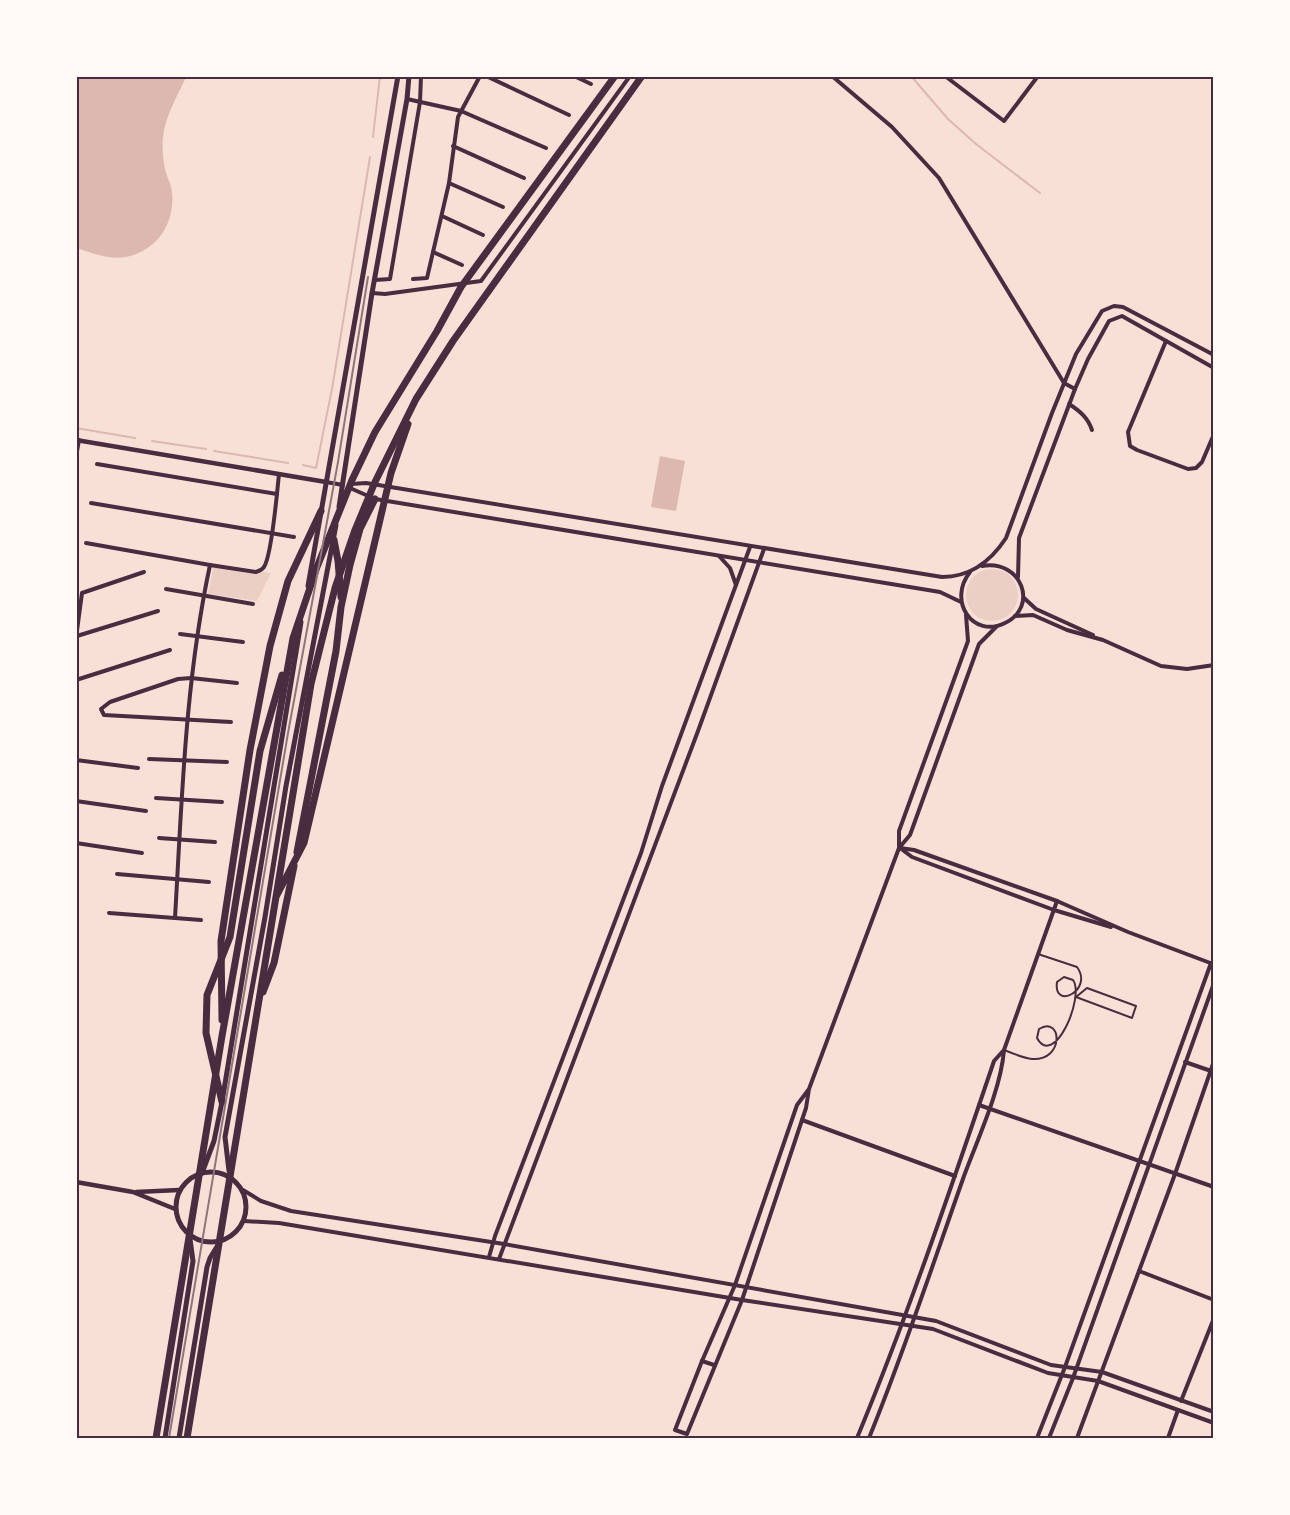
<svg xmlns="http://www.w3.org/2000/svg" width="1290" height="1515" font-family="'Work Sans',sans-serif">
	<rect width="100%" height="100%" fill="#f7e1d7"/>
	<g fill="#ebcfc5">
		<polygon points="214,564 271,573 257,601 208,594"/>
		<circle cx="992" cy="595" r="26"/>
	</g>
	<g fill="#dcb8b0">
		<path d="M76 77H186C178 95 165 116 163 137 162 146 163 160 165 169 167 177 171 184 172 192 175 223 158 250 126 257 111 260 90 253 77 248Z"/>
		<polygon points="660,456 685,461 676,511 651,507"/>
	</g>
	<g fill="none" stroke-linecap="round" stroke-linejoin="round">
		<g stroke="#dcb8b0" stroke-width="2">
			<polyline points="911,76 948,119 976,144 1040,193"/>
			<polyline points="373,137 380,76"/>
			<polyline points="76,428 135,438"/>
			<polyline points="152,441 206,449"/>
			<polyline points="214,451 288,463"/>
			<polyline points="303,465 316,468 332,389 370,157"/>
		</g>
		<g stroke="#4a2c40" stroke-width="2">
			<polygon points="1087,988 1136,1006 1132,1018 1076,997"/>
			<path d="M1004 1050C1012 1053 1023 1058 1032 1059 1065 1061 1062 1015 1039 1029L1037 1038C1054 1069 1085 997 1073 980L1064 977 1057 982C1053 1011 1094 990 1077 967L1038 954"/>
		</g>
		<g stroke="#4a2c40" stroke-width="4">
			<polyline points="486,76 569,115"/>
			<polyline points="574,76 591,84"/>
			<polyline points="832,76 892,127 939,178 1064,383 1075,389"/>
			<polyline points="945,76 1004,121 1038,76"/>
			<polyline points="407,99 461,111 546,148"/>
			<polyline points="453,146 524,178"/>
			<polyline points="449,183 503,207"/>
			<polyline points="442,216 483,235"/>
			<polyline points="433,252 462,265"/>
			<polyline points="413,279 427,278 449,183 458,117 480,76"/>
			<polyline points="375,280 390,279 420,102 421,76"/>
			<polyline points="372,293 385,294 481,281 630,76"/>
			<polyline points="1166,341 1128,432 1130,446 1137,450 1188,469 1196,468 1202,462 1214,434"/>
			<path d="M1069 404C1080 411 1088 418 1092 430"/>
			<polyline points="76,457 79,440"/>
			<polyline points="97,464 277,494"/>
			<polyline points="326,482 343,485"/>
			<path d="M351 484 366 483 942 577C970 577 991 561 1006 538L1052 413 1076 354 1102 311 1114 306 1123 307 1214 355"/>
			<polyline points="350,488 375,499 940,592 961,602"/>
			<polyline points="91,503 294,537"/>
			<polyline points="86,543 210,565"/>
			<polyline points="719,556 730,568 736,585"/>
			<path d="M970 572C947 601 973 639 1005 623 1039 607 1022 559 982 566"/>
			<polyline points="1018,577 1019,538 1075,389 1088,359 1109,321 1122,316 1214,368"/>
			<polyline points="166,589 253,604"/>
			<polyline points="1024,598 1036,609 1093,635"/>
			<polyline points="1015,616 1033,615 1067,630 1103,640 1161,666 1187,669 1214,665"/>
			<polyline points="180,634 243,642"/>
			<polyline points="77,636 158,611"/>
			<polyline points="76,638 82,593 144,572"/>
			<polyline points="76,680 170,650"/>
			<polyline points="231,722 104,715 101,709 110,702 178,679 191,678 237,683"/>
			<polyline points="149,759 227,762"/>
			<polyline points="76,760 138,768"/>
			<polyline points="156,798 222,802"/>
			<polyline points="76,801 146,811"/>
			<polyline points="159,838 215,842"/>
			<polyline points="76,843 142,853"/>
			<polyline points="899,847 899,831 968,641 966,615"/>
			<polyline points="900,848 914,850 1057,901 1128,932 1213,964"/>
			<polyline points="900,848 912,857 1054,910 1111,927"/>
			<polyline points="117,874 209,882"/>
			<polyline points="109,913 201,920"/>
			<path d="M175 918C182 799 185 682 210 565L256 572C260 570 261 571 264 567 272 555 277 492 279 474"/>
			<polyline points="1185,1062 1214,1072"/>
			<polyline points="809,1089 797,1105 735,1285 702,1361 675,1430 687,1434 742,1300 806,1108 809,1089 899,848 910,835 979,644 997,626"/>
			<polyline points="979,1105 1214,1187"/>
			<polyline points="802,1120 955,1176"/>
			<polyline points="243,1190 261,1201 291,1211 504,1244 936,1321 1051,1365 1102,1372 1214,1412"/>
			<polyline points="244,1221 279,1223 742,1300 933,1329 1048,1373 1098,1381 1214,1423"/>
			<polyline points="489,1257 495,1236 641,853 662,786 750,547"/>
			<polyline points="499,1259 698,731 764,549"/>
			<polyline points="1139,1271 1214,1300"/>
			<polyline points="702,1361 714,1365"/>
			<polyline points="1181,1401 1214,1318"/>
			<path d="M857 1438C908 1315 951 1188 994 1061L1003 1051"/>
			<path d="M869 1438C904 1352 933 1264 964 1176 978 1138 1001 1089 1004 1050L1057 901"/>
			<polyline points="1037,1438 1065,1367 1211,963"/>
			<polyline points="1049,1438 1073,1378 1214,983"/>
			<polyline points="1077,1438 1175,1174 1214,1061"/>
			<polyline points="1168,1438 1178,1410"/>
		</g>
		<g stroke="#4a2c40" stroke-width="4.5">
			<polyline points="76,440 326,482"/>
			<polyline points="76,1182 133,1192 175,1209"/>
			<polyline points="136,1192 179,1190"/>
		</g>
		<g stroke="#4a2c40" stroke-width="5">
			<polyline points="339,507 372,293 407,99 409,76"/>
			<polyline points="308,586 398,76"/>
			<polyline points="229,1171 225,1137 265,917 286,786 336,525"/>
			<circle cx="211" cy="1207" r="35"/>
			<polyline points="202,1173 214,1141 222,1102 301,622"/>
			<polyline points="165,1438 193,1261 190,1239"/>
			<polyline points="179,1438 207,1267 210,1258 218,1245"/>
		</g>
		<g stroke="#4a2c40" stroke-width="7">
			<polyline points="334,540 338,561 341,597"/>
			<polyline points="297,852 336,651 341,607 350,565 360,529 375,499"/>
			<polyline points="277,895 304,843 391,473 408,424"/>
			<polyline points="263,992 274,963 294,866"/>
			<polyline points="222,1020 221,941 250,750 270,646 288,581 321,511"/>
			<polyline points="222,1102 206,1033 207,995 230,937 260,751 282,675"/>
			<polyline points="156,1438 222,1036 293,638 317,567 352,480 375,432 437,331 461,287 615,76"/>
			<polyline points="187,1438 311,684 335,588 355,530 375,482 416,399 453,341 642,76"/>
		</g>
		<polyline stroke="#8f747c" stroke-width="2" points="169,1438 288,733 338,462 368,277"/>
	</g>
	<rect width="1290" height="1515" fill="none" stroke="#fffaf5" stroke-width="156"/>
	<rect x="78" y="78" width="1134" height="1359" fill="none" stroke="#4a2c40" stroke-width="2"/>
</svg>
